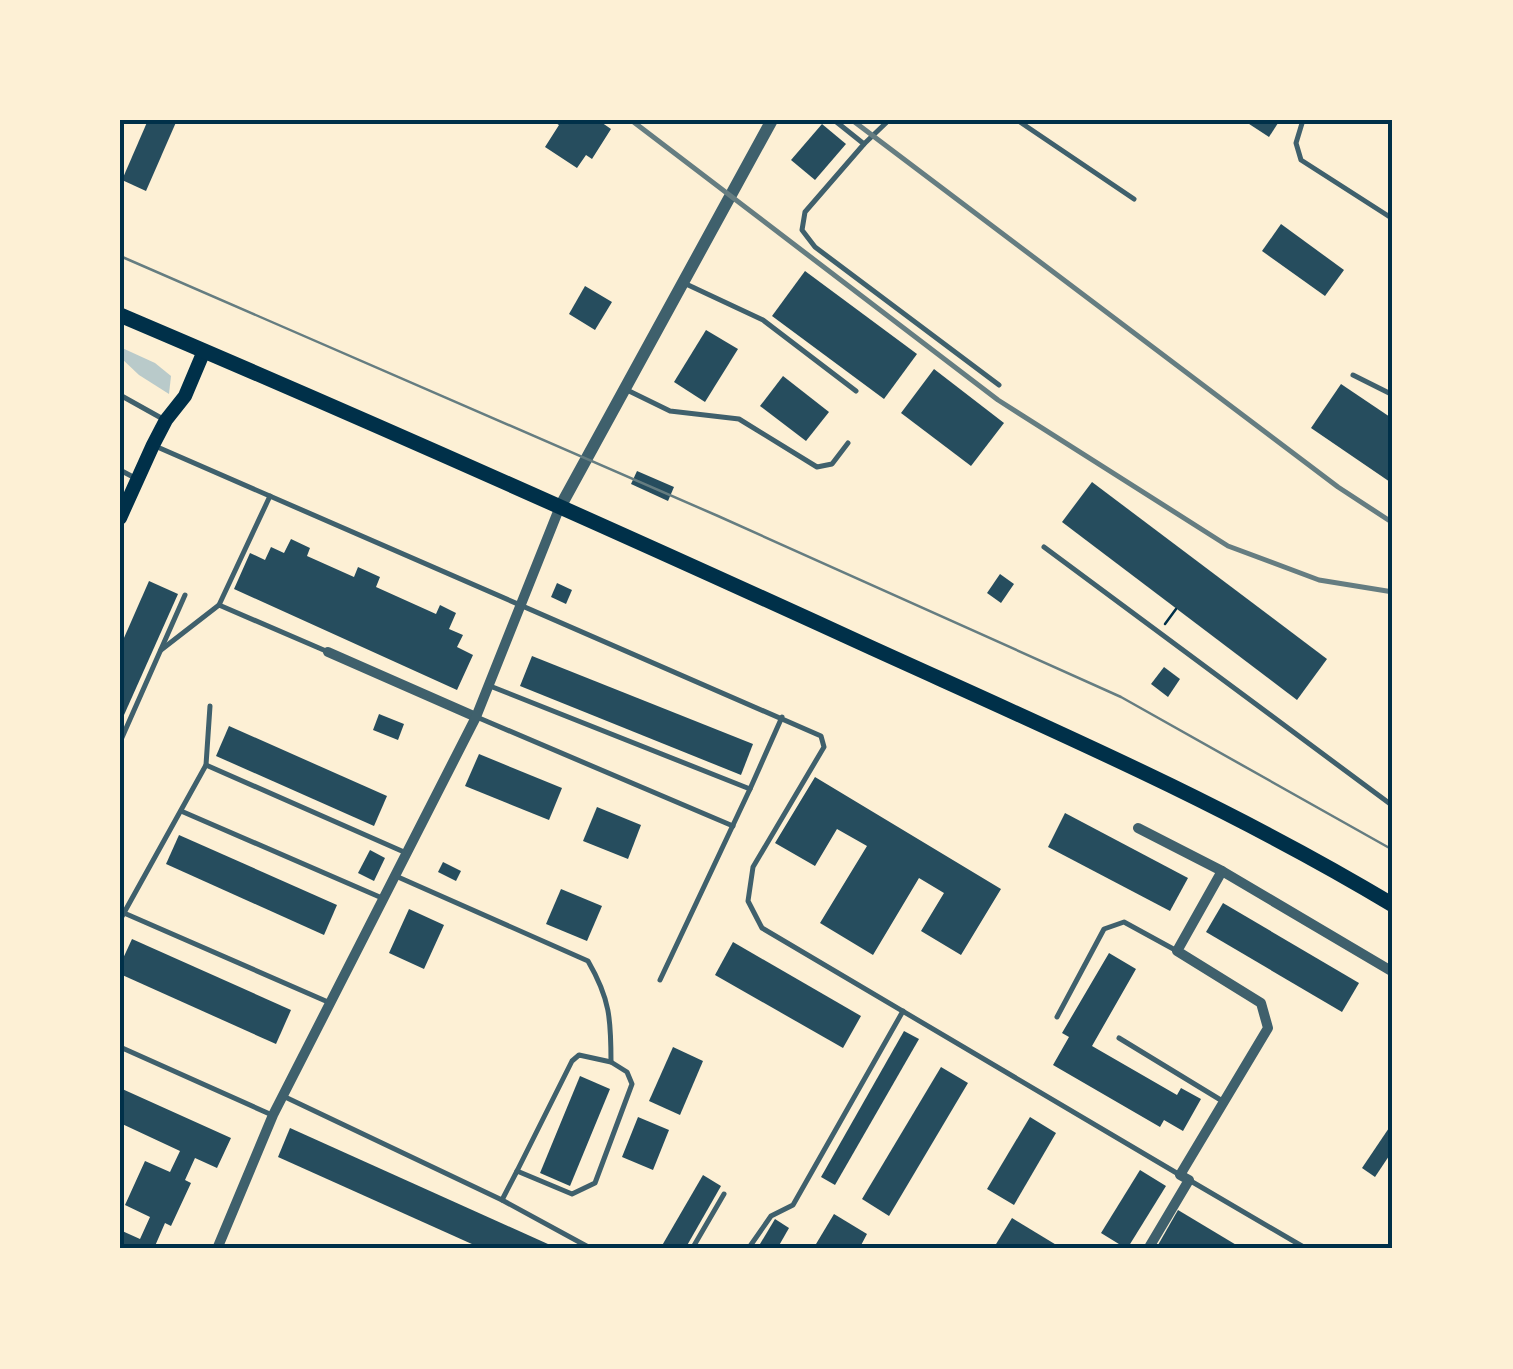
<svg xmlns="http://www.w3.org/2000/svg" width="1513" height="1369" font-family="Roboto,sans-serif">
	<rect width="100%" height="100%" fill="#fdf0d5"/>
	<polygon fill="#b9caca" points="120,347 155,363 171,376 169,394 139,375 120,357"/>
	<g fill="#264d5e">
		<polygon points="148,120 177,120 146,191 122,180"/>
		<polygon points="551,120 598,120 611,129 592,159 586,155 577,168 545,147 559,125"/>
		<polygon points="1243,120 1280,120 1269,137"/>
		<polygon points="822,124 846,144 815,180 791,160"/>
		<polygon points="1281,224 1344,270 1325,296 1262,251"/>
		<polygon points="805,271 917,354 884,399 772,316"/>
		<polygon points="585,286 612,302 595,330 569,314"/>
		<polygon points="706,330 738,349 705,402 674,382"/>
		<polygon points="934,369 1004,423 971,466 901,413"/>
		<polygon points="783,376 829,412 806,441 760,406"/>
		<polygon points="1341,384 1393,419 1393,484 1311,428"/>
		<polygon points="637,471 674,487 668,501 631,484"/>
		<polygon points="1092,482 1327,659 1297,700 1062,522"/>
		<polygon points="291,539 310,548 307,556 354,577 358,567 380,577 376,587 436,614 440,605 456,613 449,629 463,635 457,647 473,655 457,690 234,589 250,553 265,560 271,547 284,553"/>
		<polygon points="1000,574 1014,584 1001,603 987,593"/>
		<polygon points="149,581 178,594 120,724 120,647"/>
		<polygon points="557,583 572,590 566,604 551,597"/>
		<polygon points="532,656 753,744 741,775 520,686"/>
		<polygon points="1164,667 1180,679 1168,697 1151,684"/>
		<polygon points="379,714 404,724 398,740 373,730"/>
		<polygon points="229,726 387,796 374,826 216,756"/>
		<polygon points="479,754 562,788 549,820 465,786"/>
		<polygon points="815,777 1001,889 961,955 921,931 944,893 919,878 873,955 820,923 867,846 837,829 815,866 775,843"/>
		<polygon points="597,807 641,825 628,859 583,841"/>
		<polygon points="1065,813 1188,878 1170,911 1048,847"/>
		<polygon points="179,835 337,905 324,935 166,864"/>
		<polygon points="370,850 385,858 374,881 358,873"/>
		<polygon points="443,862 461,871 456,881 438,872"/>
		<polygon points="561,889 602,906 587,941 546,924"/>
		<polygon points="1223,903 1359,983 1342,1012 1206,932"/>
		<polygon points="409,909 444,925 424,969 389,953"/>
		<polygon points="132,939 291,1010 276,1044 120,974 120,965"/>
		<polygon points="733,942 861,1016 843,1048 715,975"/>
		<polygon points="1109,953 1136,969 1092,1046 1177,1095 1181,1088 1201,1099 1183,1131 1164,1120 1160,1127 1053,1065 1069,1037 1062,1033"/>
		<polygon points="904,1031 919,1039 835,1185 821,1177"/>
		<polygon points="673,1047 703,1061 680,1115 649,1101"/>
		<polygon points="941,1067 968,1083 889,1216 862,1199"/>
		<polygon points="580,1076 610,1089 570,1186 540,1173"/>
		<polygon points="120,1088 231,1138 217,1168 195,1158 185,1180 191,1183 171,1226 165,1223 155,1246 162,1249 120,1249 120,1230 140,1239 150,1217 125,1205 145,1161 170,1172 180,1151 120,1123"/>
		<polygon points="638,1117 669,1130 653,1170 622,1157"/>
		<polygon points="1030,1117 1056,1133 1014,1205 987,1189"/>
		<polygon points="1393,1122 1393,1150 1375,1177 1362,1168"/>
		<polygon points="290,1128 559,1249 483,1249 278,1157"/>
		<polygon points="1140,1170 1166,1186 1127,1249 1101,1233"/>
		<polygon points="703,1175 721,1186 685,1249 660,1249"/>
		<polygon points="1178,1210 1243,1249 1164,1249 1158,1245"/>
		<polygon points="834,1214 867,1234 859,1249 813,1249"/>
		<polygon points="1012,1218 1063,1249 993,1249"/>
		<polygon points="775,1219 789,1228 777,1249 757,1249"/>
	</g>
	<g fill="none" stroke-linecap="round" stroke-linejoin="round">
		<polyline stroke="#003049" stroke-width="2.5" points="1165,624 1176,609"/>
		<g stroke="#3f606c" stroke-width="5">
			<polyline points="834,120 864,144 805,212 802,230 815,247 999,385"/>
			<polyline points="1017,120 1134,199"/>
			<polyline points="1303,120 1296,143 1301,160 1393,219"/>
			<polyline points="864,144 889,120"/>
			<polyline points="686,284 763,320 856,391"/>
			<polyline points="1353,375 1393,395"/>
			<polyline points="627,390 670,411 739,419 817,467 832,464 848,443"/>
			<polyline points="120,395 163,419"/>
			<polyline points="155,446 821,736 824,747 753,867 748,901 762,928 1180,1175"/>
			<polyline points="120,470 135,478"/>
			<polyline points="1044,547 1393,806"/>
			<polyline points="219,605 270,496"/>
			<polyline points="161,650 219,605 326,651"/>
			<polyline points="490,686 750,789 782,717"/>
			<polyline points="479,718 733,826"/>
			<polyline points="120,742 185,595"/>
			<polyline points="206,765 404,852"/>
			<polyline points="181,811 382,898"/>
			<path d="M398 877 588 961C610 999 611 1019 611 1062L627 1072 632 1084 595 1183 572 1194 517 1171 502 1200"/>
			<polyline points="124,913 328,1002"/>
			<polyline points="120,920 206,765 210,706"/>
			<polyline points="660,980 750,789"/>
			<polyline points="1057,1017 1104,929 1124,922 1177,951"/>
			<polyline points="1119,1038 1224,1102"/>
			<polyline points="120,1047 272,1115"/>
			<polyline points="283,1096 502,1200 592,1249"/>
			<polyline points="517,1171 572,1061 579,1055 611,1062"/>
			<polyline points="1189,1180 1307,1249"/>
			<polyline points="692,1249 724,1194"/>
			<polyline points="748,1249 771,1216 793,1205 903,1011"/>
			<polyline points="882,1249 883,1247"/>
		</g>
		<g stroke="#3f606c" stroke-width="10">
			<polyline points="328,652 476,717"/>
			<polyline points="1138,828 1222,871 1393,972"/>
			<polyline points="217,1249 273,1115 476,717 559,509"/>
			<polyline points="1148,1249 1189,1180 1180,1175 1268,1028 1261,1003 1177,951 1222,871"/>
		</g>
		<polyline stroke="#3f606c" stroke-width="12" points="559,509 772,120"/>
		<polyline stroke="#003049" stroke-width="14" points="120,518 153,445 166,420 185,396 204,351"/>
		<path stroke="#003049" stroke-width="15" d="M120 315C372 422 623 534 872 648 1048 728 1227 805 1393 905"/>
		<polyline stroke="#657d81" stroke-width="2.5" points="120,256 718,516 1121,697 1393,850"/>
		<g stroke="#657d81" stroke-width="5">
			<polyline points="631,120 998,400 1228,546 1319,580 1393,592"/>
			<polyline points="852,120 1338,487 1393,523"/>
		</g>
	</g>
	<rect width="1513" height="1369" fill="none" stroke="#fdf0d5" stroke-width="245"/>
	<rect x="122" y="122" width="1268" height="1124" fill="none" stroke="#003049" stroke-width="4"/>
</svg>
